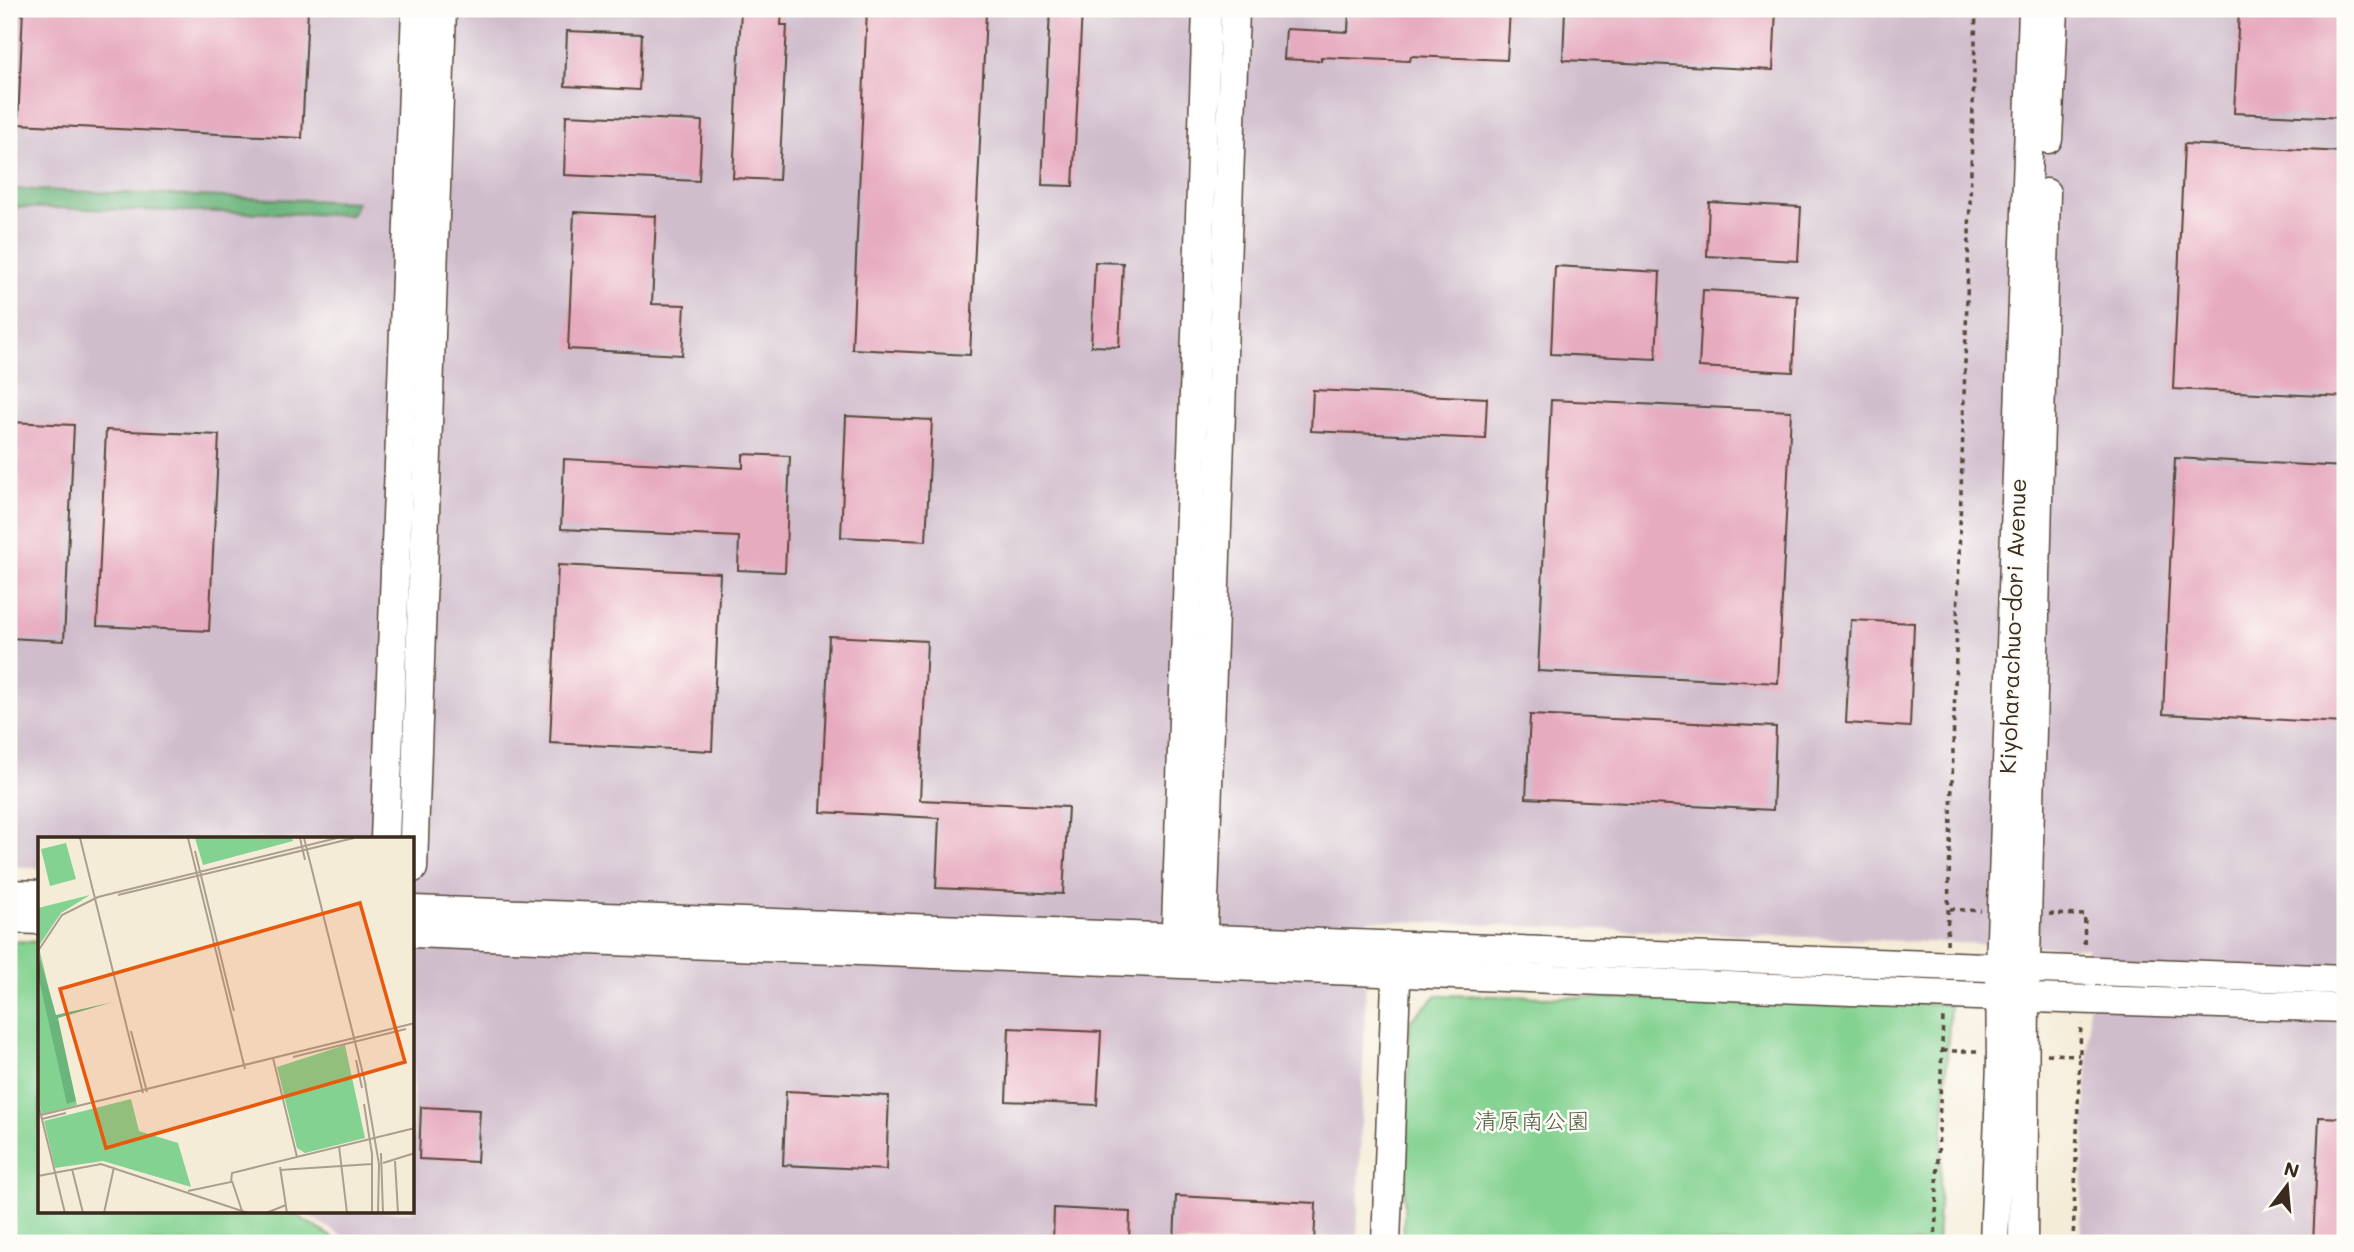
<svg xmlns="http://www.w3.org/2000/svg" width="2354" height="1252" font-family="Mali,'Klee One',sans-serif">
	<rect width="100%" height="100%" fill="#fdfcf7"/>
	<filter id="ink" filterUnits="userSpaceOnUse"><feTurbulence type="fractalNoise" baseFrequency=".0143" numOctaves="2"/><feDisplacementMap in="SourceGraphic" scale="14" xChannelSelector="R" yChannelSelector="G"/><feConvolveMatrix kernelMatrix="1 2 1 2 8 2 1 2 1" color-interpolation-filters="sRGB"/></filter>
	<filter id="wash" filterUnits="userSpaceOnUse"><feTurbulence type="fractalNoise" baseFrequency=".00686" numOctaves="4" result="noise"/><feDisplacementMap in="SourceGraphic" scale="28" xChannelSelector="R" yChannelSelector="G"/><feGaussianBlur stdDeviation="1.57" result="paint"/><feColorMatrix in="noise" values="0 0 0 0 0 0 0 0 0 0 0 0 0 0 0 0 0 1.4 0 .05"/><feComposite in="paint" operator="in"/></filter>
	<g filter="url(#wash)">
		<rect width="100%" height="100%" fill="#f5ecd8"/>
		<polygon fill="#d0bdcc" points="9,9 2345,9 2345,1243 2080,1243 2089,1024 2087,948 1368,920 1357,1243 353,1243 302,1212 413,1212 413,839 40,839 40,868 9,866"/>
		<g fill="#84d291" stroke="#607e58" stroke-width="2">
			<polygon points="9,941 40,942 40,1212 292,1212 341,1243 9,1243"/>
			<polygon points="1437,995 1950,1004 1937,1243 1403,1243 1410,1021"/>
		</g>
		<polygon fill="#6bb47b" stroke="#536f4c" stroke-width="2" points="9,189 357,202 351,215 9,207"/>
		<g id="blocks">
			<g fill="#e7abc0">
				<polygon points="23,9 308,9 302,138 18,124"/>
				<polygon points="741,9 782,9 781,25 787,25 779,180 733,178"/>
				<polygon points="867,9 986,13 970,355 852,349"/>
				<polygon points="1050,9 1082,9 1073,186 1042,185"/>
				<polygon points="1349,9 1510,9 1507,60 1411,56 1410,61 1321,57 1321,61 1284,59 1286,29 1348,32"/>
				<polygon points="1565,9 1776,9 1773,70 1563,60"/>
				<polygon points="2239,9 2345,9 2345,118 2234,113"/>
				<polygon points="567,31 642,34 639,90 565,86"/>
				<polygon points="566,115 702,121 699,181 564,175"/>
				<polygon points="2184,144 2345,152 2345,397 2173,389"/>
				<polygon points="1709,202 1801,207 1798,261 1707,256"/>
				<polygon points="574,212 656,216 652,304 685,305 682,355 568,349"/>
				<polygon points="1095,262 1123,263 1119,347 1091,346"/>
				<polygon points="1555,266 1660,272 1656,359 1551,354"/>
				<polygon points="1703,290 1797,295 1793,372 1699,367"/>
				<polygon points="1313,390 1487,398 1485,439 1311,431"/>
				<polygon points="1551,400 1791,411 1778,683 1538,671"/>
				<polygon points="846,416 932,420 926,541 841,537"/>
				<polygon points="9,422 74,425 64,641 9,638"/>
				<polygon points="106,430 219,435 209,631 97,626"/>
				<polygon points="743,454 790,456 785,572 738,570 739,537 561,529 564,459 743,468"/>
				<polygon points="2175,458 2345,467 2345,723 2163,714"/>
				<polygon points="558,565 720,573 712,751 550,743"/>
				<polygon points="1851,620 1914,623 1910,727 1846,723"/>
				<polygon points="829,636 927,641 920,800 1068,807 1063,894 936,888 939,818 821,812"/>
				<polygon points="1530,715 1776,727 1773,810 1526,798"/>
				<polygon points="1009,1028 1101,1032 1097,1105 1006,1101"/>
				<polygon points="786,1091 889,1096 886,1170 783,1165"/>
				<polygon points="421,1107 480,1110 477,1162 419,1159"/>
				<polygon points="2319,1117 2345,1118 2345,1243 2313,1243"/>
				<polygon points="1176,1196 1316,1203 1314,1243 1174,1243"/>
				<polygon points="1054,1208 1130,1212 1129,1243 1053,1243"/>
			</g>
		</g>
	</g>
	<g filter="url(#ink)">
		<use href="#blocks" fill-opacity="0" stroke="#57473a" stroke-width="2"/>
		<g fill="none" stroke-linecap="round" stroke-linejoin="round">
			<g stroke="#57473a" stroke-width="31">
				<g id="minor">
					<polyline points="2048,139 2054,9"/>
					<polyline points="385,839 416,9"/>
					<polyline points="413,868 442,9"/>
					<polyline points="9,894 40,895"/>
					<polyline points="413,910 2345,980"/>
					<polyline points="9,919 40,920"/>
					<polyline points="413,933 2001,997 2345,1008"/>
					<polyline points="1175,957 1207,9"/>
					<polyline points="1202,957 1235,9"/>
					<polyline points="1386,1243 1397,956"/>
					<polyline points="1994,1243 2001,1062 2000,966 2033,9"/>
					<polyline points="2023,1243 2025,998 2046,193"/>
				</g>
			</g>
			<g stroke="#57473a" stroke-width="3.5" stroke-dasharray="5 5" stroke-linecap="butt">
				<polyline points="1950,909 1981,911"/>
				<polyline points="2049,914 2085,915 2084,948"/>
				<polyline points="1947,944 1976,9"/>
				<polyline points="1942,1051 1977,1051"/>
				<polyline points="2047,1054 2079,1055"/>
				<polyline points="1935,1243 1943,1017"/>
				<polyline points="2073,1243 2081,1023"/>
			</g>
			<use href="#minor" stroke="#fff" stroke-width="28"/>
		</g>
	</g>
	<g text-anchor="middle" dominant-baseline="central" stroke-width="5" stroke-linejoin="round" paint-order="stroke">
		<g font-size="23" fill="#3b2a1e" stroke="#fdfcf7">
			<text transform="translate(2012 626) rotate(-88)">Kiyoharachuo-dori Avenue</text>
		</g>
		<g font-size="23" fill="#515c40" stroke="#fdfcf7">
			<text x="1532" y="1120">清原南公園</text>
		</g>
	</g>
	<g transform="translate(38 837)">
		<rect width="376" height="376" fill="#f5ecd8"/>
		<path d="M157 1H254L255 4 165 28ZM28 6 38 42 12 49 3 12ZM52 58 23 76 0 110V71ZM2 115 39 268 4 277 0 261ZM307 208 327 301 267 316 259 311 239 230ZM93 262 101 294 140 306 153 350 65 324 17 331 6 284Z" fill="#84d291"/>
		<path d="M2 122 18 178 75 165 20 181 38 264 29 267 0 138Z" fill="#6bb47b"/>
		<path fill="none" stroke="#ab9e8e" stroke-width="2" d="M42 1 105 256M150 1 207 232M262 1 267 23M266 1 328 249M157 14 196 174M80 58 316 1M0 114 24 78 60 60 299 1M93 194 109 255M255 220 368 192M235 221 259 320M318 223 324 251M327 246 341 327 340 376M0 266 27 376M326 267 334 317V376M3 278 377 186M4 282 28 276M301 309 309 376M343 316 345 376M357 324 360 376M345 326 377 316M242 330 249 376M34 332 45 376M242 333 334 327M0 339 63 327 210 376M194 344 204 374M150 354 193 345 194 336 377 291M66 376 76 330M228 376 248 368"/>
		<path fill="#e8590c" fill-opacity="0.15" stroke="#e8590c" stroke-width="3.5" d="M322 66 367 225 68 311 22 152Z"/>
		<rect width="376" height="376" fill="none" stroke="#3b2a1e" stroke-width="3.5"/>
	</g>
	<rect width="2354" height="1252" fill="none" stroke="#fdfcf7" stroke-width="35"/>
	<g transform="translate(2287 1186) rotate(16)" stroke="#fdfcf7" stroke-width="5" paint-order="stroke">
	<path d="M0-5L12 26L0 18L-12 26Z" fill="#3b2a1e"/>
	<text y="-10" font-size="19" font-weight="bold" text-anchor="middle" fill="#3b2a1e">N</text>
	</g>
</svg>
